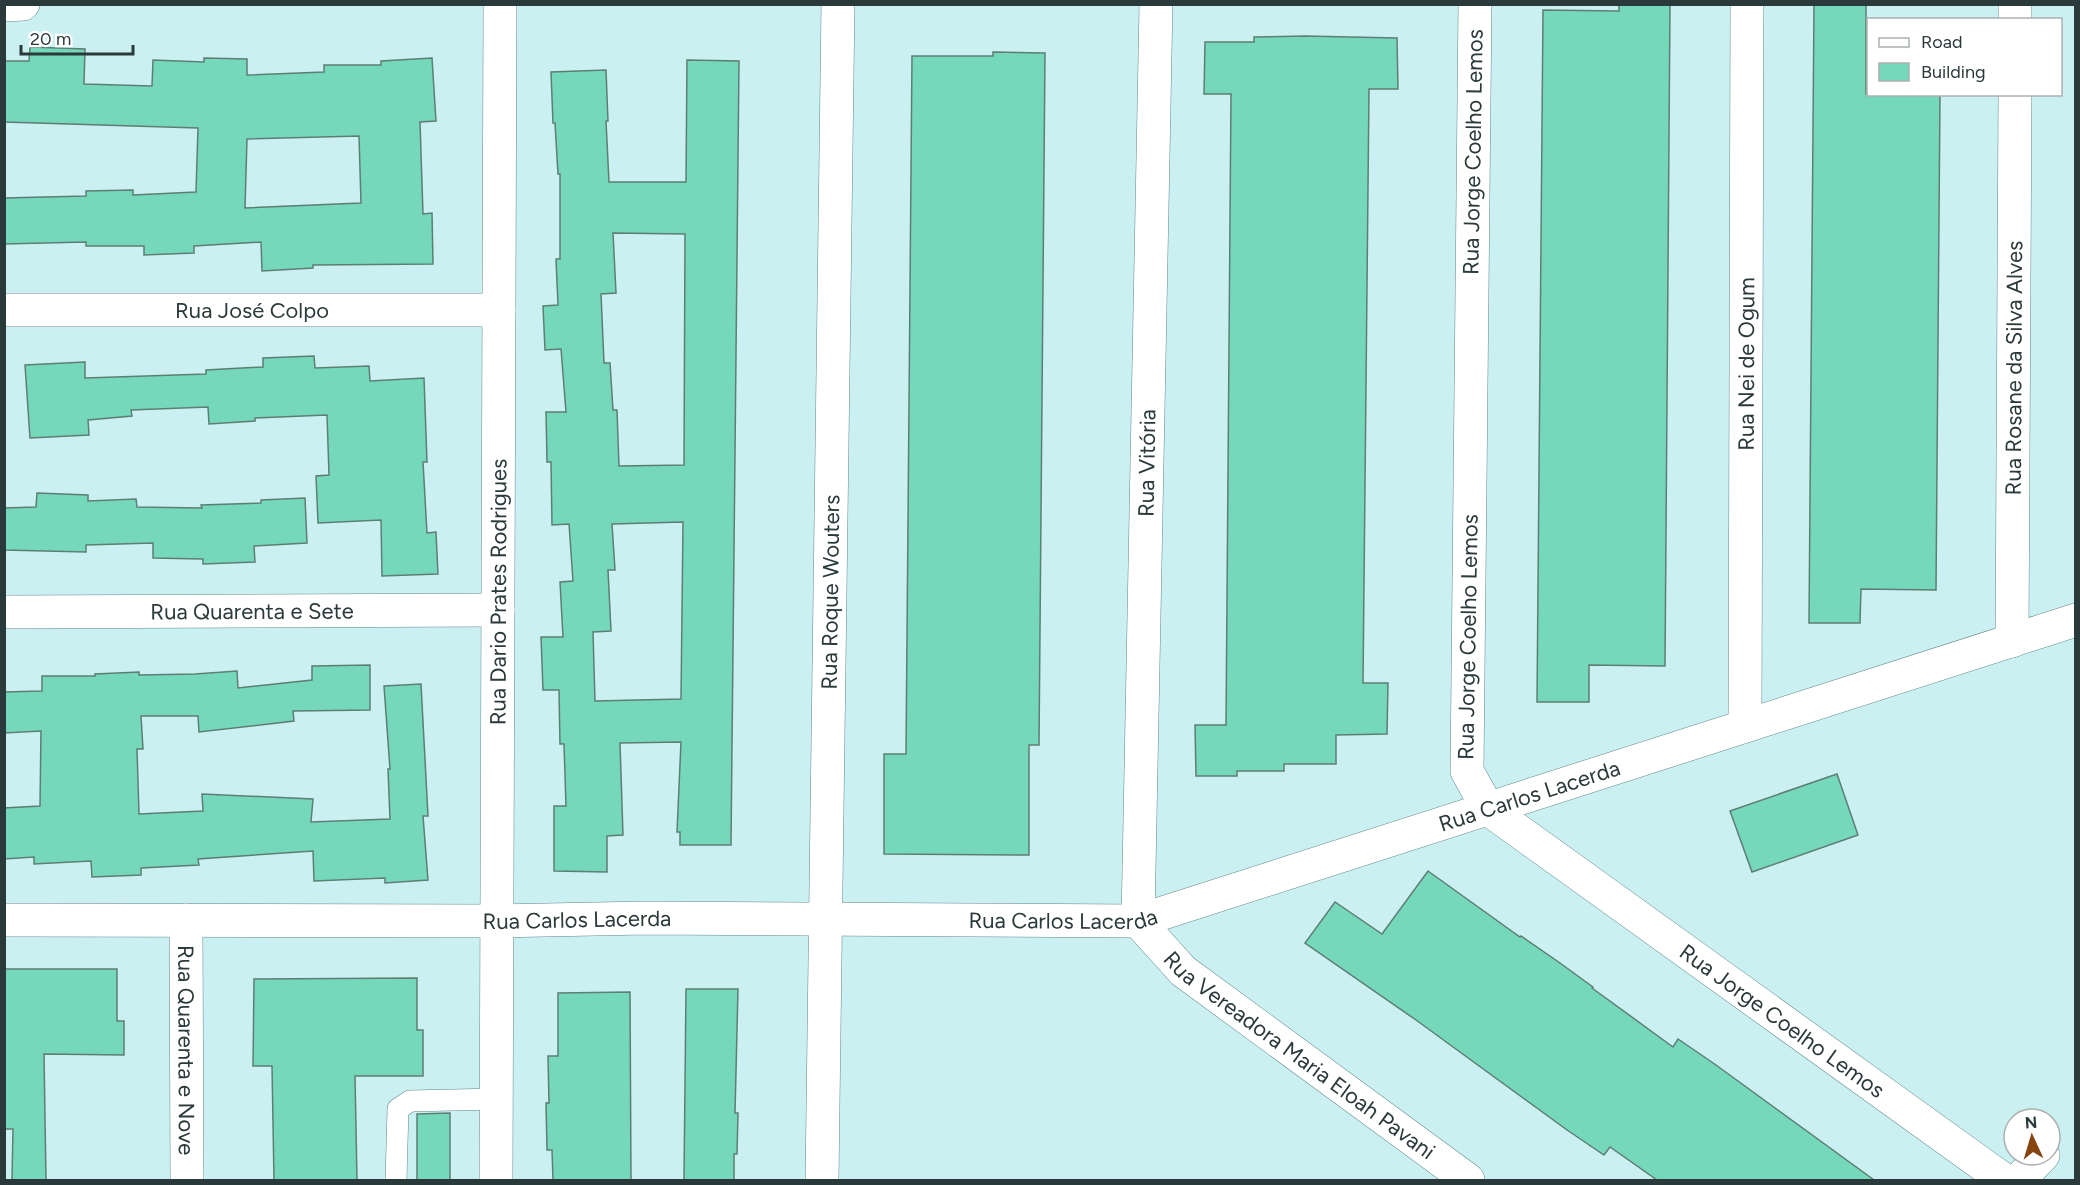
<svg xmlns="http://www.w3.org/2000/svg" width="2080" height="1185" font-family="Figtree,sans-serif">
	<rect width="100%" height="100%" fill="#caf0f2"/>
	<g fill="#75d8ba" stroke="#5e7e73" stroke-width="1.5" fill-rule="evenodd">
		<polygon points="1619,4 1670,4 1665,666 1589,665 1589,702 1537,702 1543,10 1619,11"/>
		<polygon points="1814,4 1866,4 1866,94 1940,94 1936,590 1861,589 1860,623 1809,623"/>
		<polygon points="1305,36 1397,38 1398,89 1369,89 1363,683 1388,683 1387,734 1336,735 1336,764 1284,764 1284,771 1237,771 1237,776 1196,776 1195,725 1226,725 1231,94 1204,94 1205,42 1254,42 1254,37"/>
		<path d="M30 47 85 49 84 84 152 86 153 60 204 62V58L247 59V75L324 72V65H381V61L432 58 436 121 420 122 423 214 432 213 433 264 313 265V268L262 271 261 242 194 246V253L144 255V246H86V242L4 244V198L86 196V191L133 190V195L196 192 198 128 4 122V61H29ZM359 136 361 203 245 208 247 139Z"/>
		<polygon points="993,52 1045,53 1039,745 1029,745 1029,855 884,854 884,754 906,754 912,56 993,56"/>
		<path d="M687 60 739 61 731 845H680V832H677L681 742 620 743 623 835 607 836V872L554 871V806H566L564 744H560L559 690H543L541 637H563L560 582 573 581 569 524 552 525 551 462H547L546 412H566L561 349 545 350 543 306 558 305 556 259H560V174H558L555 123H553L551 72 606 70 608 121H606L609 182H686ZM613 233 685 234 684 465 619 466 617 410H613L610 363H604L601 294 616 293ZM683 522 681 699 595 701 593 632 611 631 608 570H615L612 524Z"/>
		<polygon points="314,356 315,368 369,366 370,381 424,378 427,462 423,462 427,533 436,532 438,574 382,576 381,520 318,523 316,476 329,475 327,415 255,418 255,421 209,424 208,407 131,410 132,416 88,420 89,435 30,438 25,365 85,362 85,378 206,374 206,370 263,367 263,358"/>
		<polygon points="37,493 88,495 88,501 136,499 137,507 202,508 201,505 261,503 261,500 305,498 307,543 254,546 255,562 203,564 203,559 153,558 153,543 86,545 86,552 4,550 4,508 36,507"/>
		<polygon points="370,665 370,710 293,711 294,721 199,732 198,716 141,716 143,749 137,749 139,814 203,811 202,794 313,799 311,822 390,819 388,769 390,769 384,686 421,684 428,816 423,816 428,880 385,883 385,878 314,881 313,851 198,859 199,865 141,868 141,875 92,877 91,861 34,864 34,857 4,859 4,808 40,806 41,731 4,733 4,692 42,691 42,676 95,676 95,674 139,672 139,675 195,674 237,671 238,688 312,680 312,666"/>
		<polygon points="1837,774 1858,835 1752,872 1730,811"/>
		<polygon points="1428,871 1520,937 1521,936 1560,963 1593,987 1592,988 1673,1047 1678,1039 1716,1065 1874,1180 1657,1180 1610,1147 1604,1155 1567,1130 1416,1020 1305,943 1335,902 1382,934"/>
		<polygon points="4,969 117,969 117,1021 124,1021 124,1055 44,1054 46,1180 12,1180 13,1129 4,1129"/>
		<polygon points="417,978 417,1030 423,1030 423,1076 355,1076 357,1180 274,1180 272,1066 253,1066 254,979"/>
		<polygon points="686,989 738,989 735,1113 738,1113 737,1154 734,1154 734,1180 684,1180"/>
		<polygon points="630,992 631,1180 553,1180 552,1150 547,1150 546,1103 549,1103 548,1056 558,1056 558,993"/>
		<polygon points="450,1113 450,1180 417,1180 417,1114"/>
	</g>
	<g fill="none" stroke-linecap="round" stroke-linejoin="round">
		<g stroke="#638789" stroke-width="22">
			<polyline id="service" points="396,1180 398,1109 410,1101 496,1099"/>
		</g>
		<g stroke="#638789" stroke-width="34">
			<g id="minor">
				<path id="s1" d="M1156 4 1138 921 1183 971 1468 1180"/>
				<path id="s2" d="M1475 4 1467 771 1488 809 2004 1180"/>
				<polyline points="4,5 23,4"/>
				<polyline points="2015,20 2015,4"/>
				<path id="s3" d="M4 310H499"/>
				<path id="s4" d="M4 612 498 610"/>
				<path id="s5" d="M2012 641 2015 94"/>
				<path id="s6" d="M1745 726 1747 4"/>
				<path id="s7" d="M4 920 497 921 646 918 1138 921 2076 620"/>
				<path id="s8" d="M186 920 187 1180"/>
				<path id="s9" d="M496 1180 500 4"/>
				<path id="s10" d="M822 1180 838 4"/>
				<polyline points="2019,1180 2043,1155"/>
			</g>
		</g>
		<use href="#service" stroke="#fff" stroke-width="21"/>
		<use href="#minor" stroke="#fff" stroke-width="33"/>
	</g>
	<g text-anchor="middle" dominant-baseline="central" stroke-width="4.5" stroke-linejoin="round" paint-order="stroke">
		<g font-size="22" fill="#2a393a" stroke="#fff">
			<text transform="translate(1473 152) rotate(-89)">Rua Jorge Coelho Lemos</text>
			<text stroke="none"><textPath href="#s3" startOffset="248">Rua José Colpo</textPath></text>
			<text stroke="none"><textPath href="#s6" startOffset="362">Rua Nei de Ogum</textPath></text>
			<text stroke="none"><textPath href="#s5" startOffset="273">Rua Rosane da Silva Alves</textPath></text>
			<text transform="translate(1147 463) rotate(-89)">Rua Vitória</text>
			<text stroke="none"><textPath href="#s9" startOffset="588">Rua Dario Prates Rodrigues</textPath></text>
			<text stroke="none"><textPath href="#s10" startOffset="588">Rua Roque Wouters</textPath></text>
			<text stroke="none"><textPath href="#s4" startOffset="248">Rua Quarenta e Sete</textPath></text>
			<text transform="translate(1468 637) rotate(-89)">Rua Jorge Coelho Lemos</text>
			<text stroke="none"><textPath href="#s7" startOffset="1545">Rua Carlos Lacerda</textPath></text>
			<text stroke="none"><textPath href="#s7" startOffset="1059">Rua Carlos Lacerda</textPath></text>
			<text stroke="none"><textPath href="#s7" startOffset="573">Rua Carlos Lacerda</textPath></text>
			<text stroke="none"><textPath href="#s2" startOffset="1173">Rua Jorge Coelho Lemos</textPath></text>
			<text stroke="none"><textPath href="#s8" startOffset="130">Rua Quarenta e Nove</textPath></text>
			<text stroke="none"><textPath href="#s1" startOffset="1128">Rua Vereadora Maria Eloah Pavani</textPath></text>
		</g>
	</g>
	<rect width="2080" height="1185" fill="none" stroke="#2a393a" stroke-width="12"/>
	<rect x="1867" y="18" width="195" height="78" fill="#ffffff" stroke="#aab0b0" stroke-width="1.5"/>
	<rect x="1879" y="38" width="30" height="9" fill="#ffffff" stroke="#aab0b0" stroke-width="1.5"/>
	<text x="1921" y="48" font-size="18" fill="#2a393a">Road</text>
	<rect x="1879" y="63" width="30" height="18" fill="#75d8ba" stroke="#aab0b0" stroke-width="1.5"/>
	<text x="1921" y="78" font-size="18" fill="#2a393a">Building</text>
	<g transform="translate(2032 1137) rotate(356)"><circle r="28" fill="#ffffff" stroke="#aab0b0" stroke-width="1.5"/>
	<path d="M0-4.5L10 22L0 15L-10 22Z" fill="#87460f"/>
	<text y="-9" font-size="16" font-weight="bold" text-anchor="middle" fill="#2a393a">N</text>
	</g>
	<path d="M21 45v9h112v-9" fill="none" stroke="#2a393a" stroke-width="3"/>
	<text x="30" y="45" font-size="18" fill="#2a393a" stroke="#ffffff" stroke-width="4.5" paint-order="stroke">20 m</text>
</svg>
